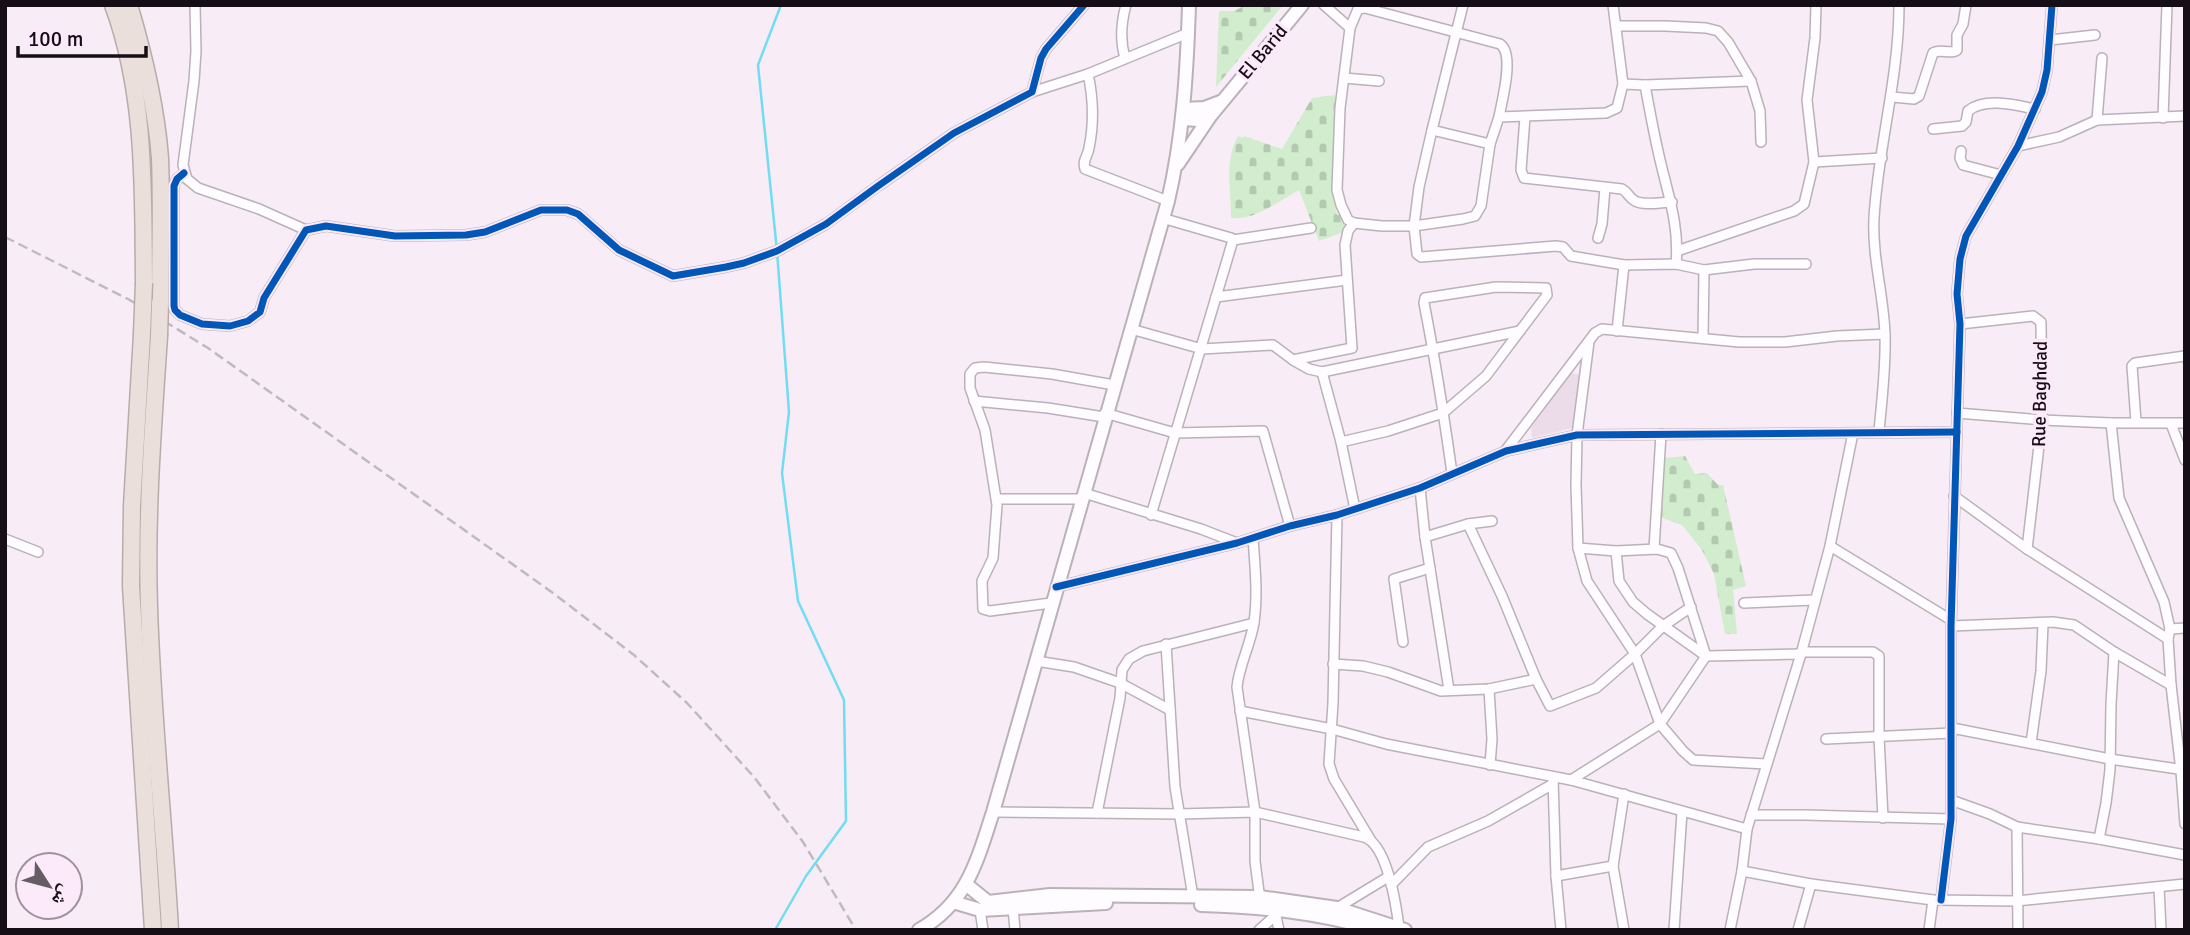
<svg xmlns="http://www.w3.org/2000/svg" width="2190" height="935" font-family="Signika,'Noto Naskh Arabic',sans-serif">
	<defs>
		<pattern id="cemetery-stones" width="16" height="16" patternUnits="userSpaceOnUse" patternTransform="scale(1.75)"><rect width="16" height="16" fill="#d2edce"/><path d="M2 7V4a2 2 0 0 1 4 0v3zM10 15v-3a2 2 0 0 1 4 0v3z" fill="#b4cab0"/></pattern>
	</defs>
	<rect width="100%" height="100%" fill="#f8edf6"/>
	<polygon fill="#ecdce9" points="1571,373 1581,375 1573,428 1532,438 1531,428"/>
	<g fill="url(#cemetery-stones)">
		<polygon points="1246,5 1283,5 1216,87 1219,11 1234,11"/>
		<path d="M1335 95 1333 196 1337 215H1344V232L1319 241 1299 190C1279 201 1254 221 1231 218 1231 192 1224 160 1238 136L1243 138 1244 136 1282 149 1312 98Z"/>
		<polygon points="1685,456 1695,474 1707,473 1718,485 1723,485 1746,586 1733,590 1737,634 1725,634 1714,574 1702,550 1682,525 1660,517 1664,458"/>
	</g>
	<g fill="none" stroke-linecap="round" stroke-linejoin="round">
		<polyline stroke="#72dcf3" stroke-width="2.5" points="775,930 806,876 846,821 844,700 798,601 782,473 789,412 777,251 758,65 781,5"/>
		<g stroke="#bab1b9" stroke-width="12">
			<g id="street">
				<polyline points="195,5 196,51 194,81 183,165 187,179 198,188 259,209 306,230"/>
				<polyline points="1324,5 1350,28 1340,108 1337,190 1341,205 1348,220 1354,223 1382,226 1414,226 1463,219 1475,216 1481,206 1490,144"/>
				<polyline points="1613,5 1623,84 1617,108 1606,113 1499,117 1490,144 1432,130 1419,187 1414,226 1417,254 1421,257 1556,246 1563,247 1571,256 1624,265 1676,264 1704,270 1754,264 1806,264"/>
				<polyline points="1616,26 1665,26 1706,28 1718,31 1728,42 1751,81 1760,111 1761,142"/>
				<path d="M1350 28 1358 9 1365 8 1500 44C1515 54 1502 100 1499 117"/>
				<polyline points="2050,40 2095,35"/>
				<path d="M1125 58C1120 41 1121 23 1126 5"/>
				<path d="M1088 74C1093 97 1094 124 1089 148 1088 156 1082 160 1085 169L1168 201"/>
				<polyline points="1344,78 1379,81"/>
				<polyline points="1623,84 1645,85 1751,81"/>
				<path d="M1645 85C1649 107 1653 129 1658 151 1666 189 1680 224 1676 264"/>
				<polyline points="1032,92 1088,74 1188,33"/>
				<path d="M1892 97 1914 99 1919 96 1933 53C1940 48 1950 55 1957 50V35L1963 24 1966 5"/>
				<path d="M1525 117 1521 170 1524 178 1622 189C1628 192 1629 198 1635 201 1644 206 1662 202 1672 202"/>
				<polyline points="2163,118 2167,5"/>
				<polyline points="2097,120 2102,58"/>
				<path d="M1933 129 1962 126 1966 122 1968 111C1985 97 2015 105 2035 109"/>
				<polyline points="1432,130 1463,5"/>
				<polyline points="2018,146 2059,137 2097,120 2185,116"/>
				<polyline points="1961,151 1960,158 1963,165 2001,175"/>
				<polyline points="1814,162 1882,158"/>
				<polyline points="184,173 177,179 174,186 174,306 175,310 180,315 202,324 230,326 248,321 260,312 264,298 306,230 326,226 395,236 466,235 485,232 541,210 567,210 578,214 619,250 673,276 726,267 744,263 777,251 826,224 878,186 954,133 1032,92 1041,58 1046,49 1084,5"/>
				<polyline points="1162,218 1231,238 1233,240 1311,228"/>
				<polyline points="1598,238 1602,224 1605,188"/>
				<polyline points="1677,251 1794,211 1804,204 1814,162 1807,100 1815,38 1816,5"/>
				<polyline points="1216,297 1347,280"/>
				<polyline points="1960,324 2033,316 2041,322 2042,420 2027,549"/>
				<polyline points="1131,329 1202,349 1273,345 1293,360 1309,369 1322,372 1520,331"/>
				<polyline points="1617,331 1624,265"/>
				<polyline points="1703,338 1704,270"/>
				<polyline points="1589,342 1577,435 1576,485 1578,548 1587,581 1635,654 1660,724 1683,751 1693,760 1766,764"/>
				<polyline points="1293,360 1352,348 1345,245 1348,231 1354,223"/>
				<polyline points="1322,372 1341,442 1355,509"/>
				<polyline points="974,401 1048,408 1104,417"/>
				<polyline points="1105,413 1175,433 1263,431 1290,526"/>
				<polyline points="1957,413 2042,420 2111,423 2185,423"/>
				<polyline points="2136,422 2132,366 2135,363 2185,356"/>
				<polyline points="2111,423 2119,498 2164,602 2170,629 2168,639 2171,685 2181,771 2185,824"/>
				<polyline points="2171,424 2185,460"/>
				<path d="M1879 431C1882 399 1886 367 1885 335 1884 296 1872 258 1874 218 1878 147 1899 78 1899 5"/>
				<path d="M1341 442 1388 431 1443 413 1486 376 1547 295 1546 288 1496 287 1425 298 1424 303C1435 359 1444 416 1452 473"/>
				<polyline points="1506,450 1595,333 1602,329 1739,342 1785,342 1837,336 1885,334"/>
				<polyline points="1420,488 1425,537 1449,690"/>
				<polyline points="1084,493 1201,529 1237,543"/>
				<polyline points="1954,496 2027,549 2168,639"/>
				<polyline points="997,499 1082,499"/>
				<polyline points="1151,515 1233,240"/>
				<polyline points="1337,515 1333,703 1329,764 1334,779 1370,839"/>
				<polyline points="1468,524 1502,596 1536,679 1550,706 1596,688 1635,654 1663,626 1691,607"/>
				<polyline points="1425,537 1468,524 1492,521"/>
				<path d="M1253 538C1255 566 1258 595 1254 622 1251 644 1239 665 1237 687L1255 812V861L1260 900"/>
				<polyline points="5,539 38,552"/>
				<polyline points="1830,546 1951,620"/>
				<polyline points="1578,548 1616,551 1657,549 1671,553 1678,568 1706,656"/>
				<polyline points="1654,549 1661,434"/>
				<polyline points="1616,551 1619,581 1633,602 1647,614 1706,656 1801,654"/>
				<polyline points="1056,587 1237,543 1290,526 1337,515 1420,488 1506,451 1577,435 1957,432"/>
				<polyline points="1051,603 990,611 983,609 982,581 993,558 997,505 985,430 970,388 970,374 975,368 984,367 1052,374 1114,385"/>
				<polyline points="1744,603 1814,600"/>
				<polyline points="1951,626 2053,622 2074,625 2114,652 2171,685"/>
				<polyline points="2170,629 2185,628"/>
				<polyline points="1403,642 1394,579 1430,568"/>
				<polyline points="1166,644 1175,787 1193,897"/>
				<polyline points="1802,652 1873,652 1879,656 1879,737 1883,818"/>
				<polyline points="1036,661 1074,667 1120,683 1170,710"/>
				<polyline points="1333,664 1363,666 1388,672 1441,691 1489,689 1536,679"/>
				<polyline points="1489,689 1492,739 1490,765"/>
				<polyline points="1240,711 1332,729 1386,744 1571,780 1747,829"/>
				<polyline points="1952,728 2110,759 2185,770"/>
				<polyline points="1826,739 1952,733"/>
				<polyline points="2031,743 2041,671 2043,624"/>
				<polyline points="1553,779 1556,876 1561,930"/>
				<polyline points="1571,780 1660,724 1706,656"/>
				<polyline points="1951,800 1990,814 2017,827 2099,839 2185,855"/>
				<path d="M993 812 1179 814 1255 812 1364 837C1387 844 1396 904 1399 927"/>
				<polyline points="1097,813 1120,698 1122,670 1129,659 1143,651 1254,623"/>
				<polyline points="1751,815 1805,815 1951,819"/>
				<polyline points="2017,827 2018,930"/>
				<polyline points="2099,839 2106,803 2110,770 2111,704 2114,652"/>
				<polyline points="1742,871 1811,884 1933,900 2016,901 2185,884"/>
				<polyline points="1556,876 1613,866"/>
				<polyline points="1391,885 1428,847 1488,821 1553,784"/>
				<polyline points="2159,887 2161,930"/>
				<polyline points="1941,900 1951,819 1951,626 1960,324 1957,294 1960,259 1966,236 2018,146 2042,92 2047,70 2052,5"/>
				<polyline points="1274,907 1279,930"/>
				<polyline points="1013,908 1015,930"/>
				<polyline points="1337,908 1388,877"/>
				<polyline points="980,910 983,930"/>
				<polyline points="1259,930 1276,915"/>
				<polyline points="1624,930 1613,866 1624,794"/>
				<polyline points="1674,930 1682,812"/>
				<polyline points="1730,930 1742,871 1747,829 1801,654 1830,546 1853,433"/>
				<polyline points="1798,930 1811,884"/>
				<polyline points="1929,930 1933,900"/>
			</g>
		</g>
		<g stroke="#bab1b9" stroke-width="16">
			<g id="secondary">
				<polyline points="1184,109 1204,108 1220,102"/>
				<polyline points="1183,119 1198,120 1212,114 1302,5"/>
				<polyline points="1178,164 1211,115"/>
				<polyline points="967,885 988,902 1050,895 1260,897 1337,908 1405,930"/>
				<polyline points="953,902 980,910 1106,903"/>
				<path d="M1201 905C1262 907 1318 912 1377 930"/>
				<path d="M919 930C967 903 977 861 993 812L1168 201C1183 137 1187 71 1189 5"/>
			</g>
		</g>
		<g stroke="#baaba9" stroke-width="19">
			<g id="highway">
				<path d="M113 5C146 94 143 190 144 283"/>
				<path d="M129 5C144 55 156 106 160 158 162 206 160 255 160 303"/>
				<polyline points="142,334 132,506 131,586 153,930"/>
				<path d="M159 336C153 426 146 516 149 606 152 714 164 822 170 930"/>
			</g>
		</g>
		<use href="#street" stroke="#fefcfe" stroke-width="9"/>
		<use href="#secondary" stroke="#fefcfe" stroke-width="12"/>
		<use href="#highway" stroke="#eadfdb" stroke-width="16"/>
		<polyline stroke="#bebbbe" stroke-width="2.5" stroke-dasharray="10 5" stroke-linecap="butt" points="5,237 128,299 208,348 553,593 634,655 687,703 754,777 803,842 856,930"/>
		<g stroke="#baaba9" stroke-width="19" stroke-linecap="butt">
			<g id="highway-bridge">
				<polyline points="142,334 144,283"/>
				<polyline points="159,336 160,303"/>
			</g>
		</g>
		<use href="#highway-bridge" stroke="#eadfdb" stroke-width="16"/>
		<g stroke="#fce9fa" stroke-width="11">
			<g id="cycleway">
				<polyline points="184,173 177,179 174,186 174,306 175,310 180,315 202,324 230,326 248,321 260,312 264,298 306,230 326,226 395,236 466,235 485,232 541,210 567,210 578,214 619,250 673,276 726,267 744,263 777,251 826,224 878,186 954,133 1032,92 1041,58 1046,49 1084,5"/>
				<polyline points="1056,587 1237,543 1290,526 1337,515 1420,488 1506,451 1577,435 1957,432"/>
				<polyline points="1941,900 1951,819 1951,626 1960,324 1957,294 1960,259 1966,236 2018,146 2042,92 2047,70 2052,5"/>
			</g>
		</g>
		<use href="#cycleway" stroke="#0057b8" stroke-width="7"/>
	</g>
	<g text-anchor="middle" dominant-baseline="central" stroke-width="7" stroke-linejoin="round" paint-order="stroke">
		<g font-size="19" fill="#160e16" stroke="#fce9fa">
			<text transform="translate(1263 52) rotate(-50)">El Barid</text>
			<text transform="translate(2040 394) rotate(-89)">Rue Baghdad</text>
		</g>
	</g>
	<rect width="2190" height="935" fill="none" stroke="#160e16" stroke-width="14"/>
	<g transform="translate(49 886) rotate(126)"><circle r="33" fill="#fce9fa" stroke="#a0919f" stroke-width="2"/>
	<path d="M0-5L12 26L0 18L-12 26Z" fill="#655c64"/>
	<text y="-10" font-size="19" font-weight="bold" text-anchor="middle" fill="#160e16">ش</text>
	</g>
	<path d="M18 46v10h128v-10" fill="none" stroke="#160e16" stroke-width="3.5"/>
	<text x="28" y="46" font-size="21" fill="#160e16" stroke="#fce9fa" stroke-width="5" paint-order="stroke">100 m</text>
</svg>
